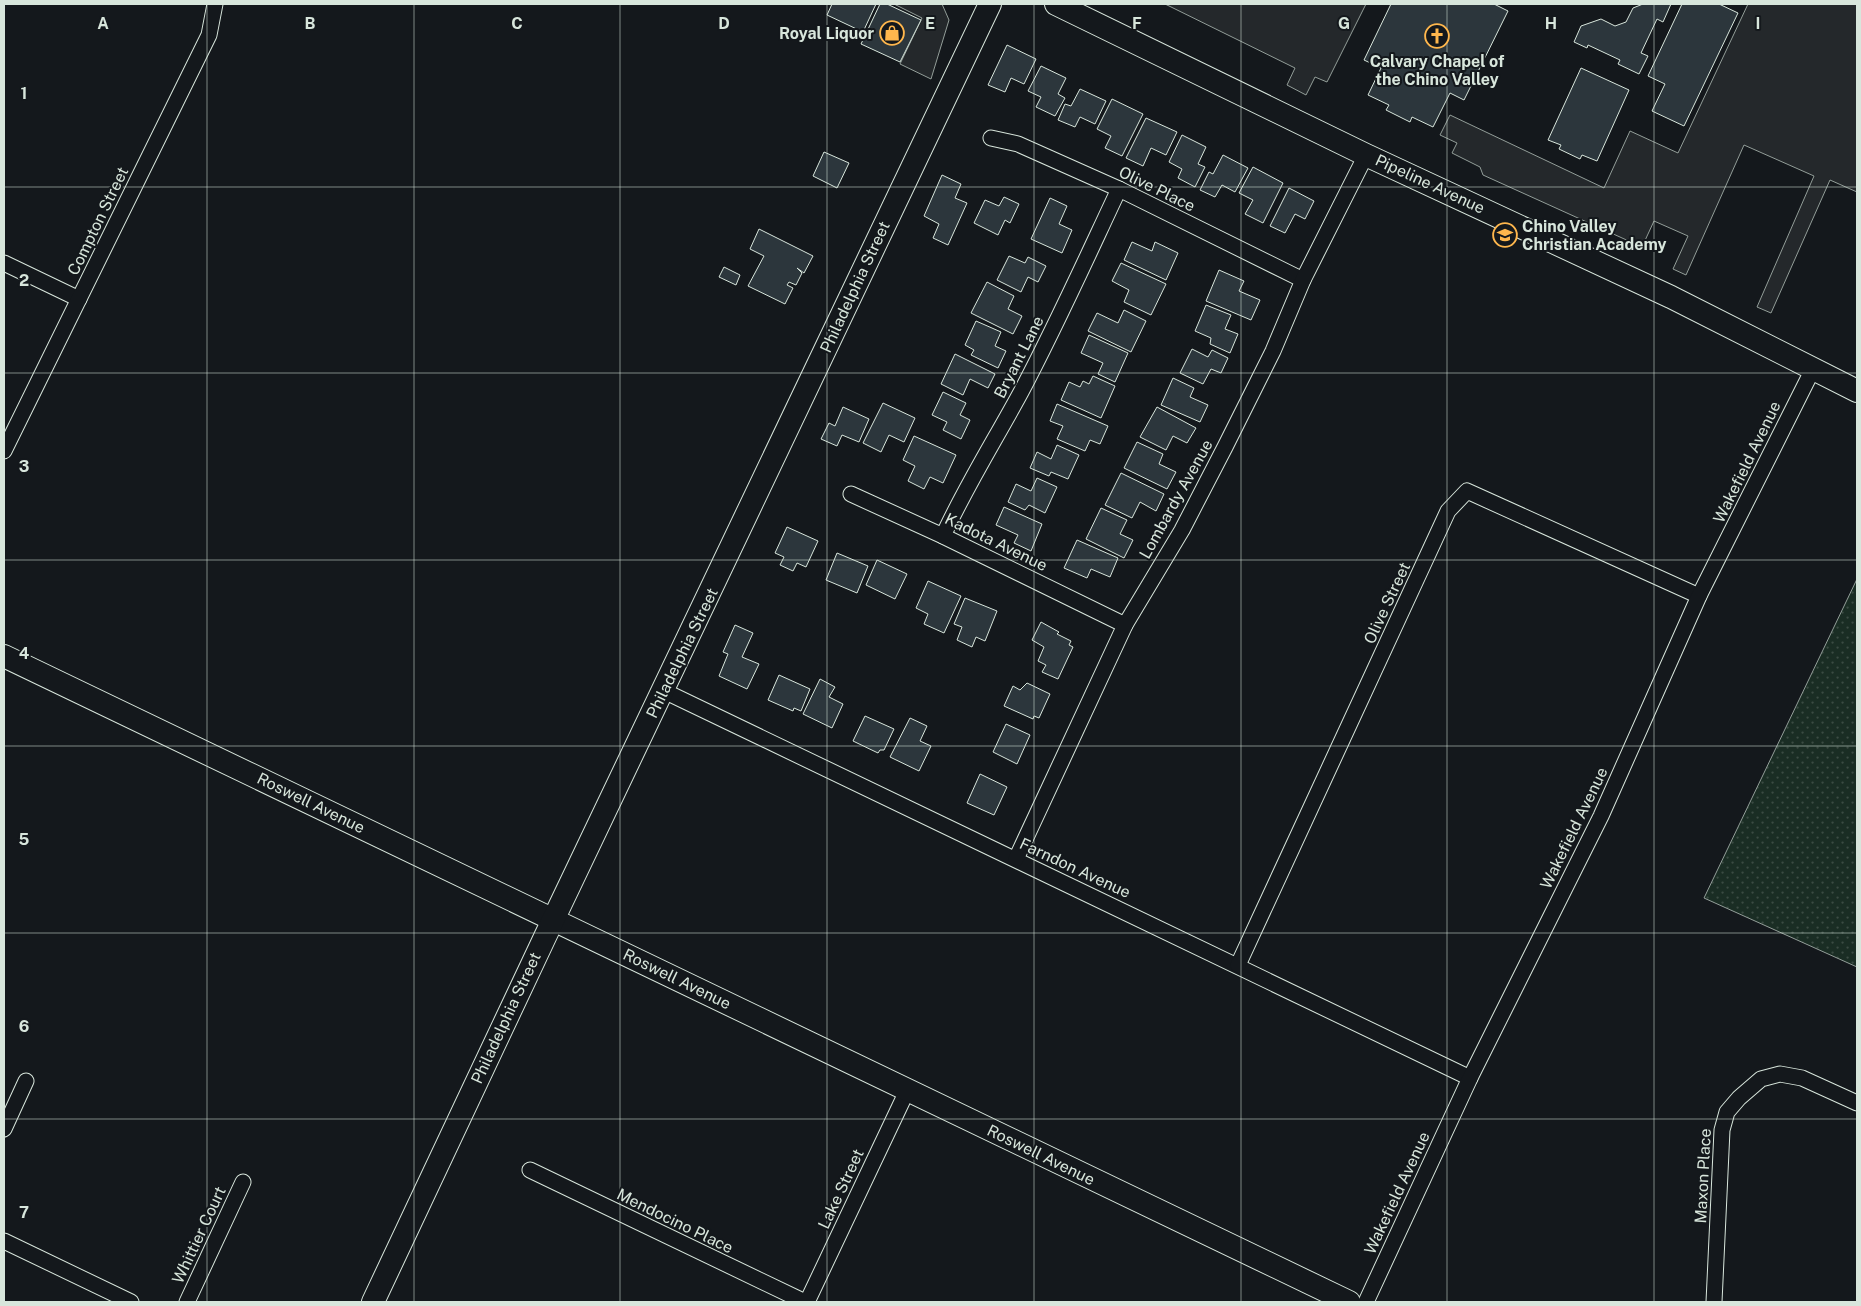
<svg xmlns="http://www.w3.org/2000/svg" width="1861" height="1306" font-family="'Public Sans',sans-serif">
	<defs>
		<pattern id="grass-dots" width="8" height="8" patternUnits="userSpaceOnUse" patternTransform="scale(1.25)"><rect width="8" height="8" fill="#1a2d24"/><path d="M2 2h.1M6 6h.1" fill="none" stroke="#3b4b43" stroke-width="1.8" stroke-linecap="round"/></pattern>
	</defs>
	<rect width="100%" height="100%" fill="#14181c"/>
	<polygon fill="url(#grass-dots)" stroke="#939e99" points="1857,579 1857,967 1704,898"/>
	<g fill="#24282b" stroke="#939e99">
		<polygon points="894,4 942,4 949,20 931,79 900,64 922,18"/>
		<polygon points="1165,4 1366,4 1327,82 1315,77 1306,95 1287,85 1295,68"/>
		<polygon points="1748,4 1857,4 1857,192 1830,180 1771,313 1757,307 1814,176 1744,145 1686,275 1673,269 1688,236 1654,221 1642,247 1483,175 1480,167 1452,153 1457,143 1440,135 1450,115 1604,188 1630,131 1678,153"/>
	</g>
	<g fill="#2c363c" stroke="#d8e6dc">
		<polygon points="832,4 876,4 863,32 827,15"/>
		<polygon points="880,4 887,4 921,20 900,62 861,44"/>
		<polygon points="1391,4 1494,4 1508,11 1464,100 1450,93 1433,127 1412,117 1410,122 1386,110 1389,105 1368,95 1381,68 1364,60"/>
		<polygon points="1643,4 1671,4 1663,22 1657,19 1641,53 1648,56 1639,74 1618,64 1620,60 1588,45 1587,48 1574,42 1581,26 1601,19 1615,26 1626,22 1633,8"/>
		<polygon points="1682,4 1719,4 1738,13 1684,126 1652,111 1665,84 1648,76"/>
		<polygon points="1007,45 1036,59 1024,84 1011,78 1005,92 988,85"/>
		<polygon points="1041,66 1066,78 1058,94 1065,98 1055,116 1036,107 1041,97 1028,91"/>
		<polygon points="1581,68 1629,90 1597,161 1582,155 1580,159 1559,149 1561,145 1548,140"/>
		<polygon points="1080,89 1106,101 1095,124 1080,117 1075,127 1058,120 1065,104 1071,106"/>
		<polygon points="1112,99 1143,114 1122,156 1105,148 1111,136 1097,129"/>
		<polygon points="1146,118 1177,132 1166,155 1151,148 1143,166 1126,158"/>
		<polygon points="1182,135 1206,147 1198,164 1205,167 1195,187 1178,178 1182,169 1169,162"/>
		<polygon points="824,152 849,163 837,188 813,176"/>
		<polygon points="1223,155 1248,168 1235,192 1222,185 1215,197 1200,190 1209,172 1213,174"/>
		<polygon points="1253,167 1283,183 1263,223 1245,214 1253,200 1239,193"/>
		<polygon points="942,175 961,184 955,198 967,203 948,245 933,238 939,224 924,216"/>
		<polygon points="1289,188 1314,201 1305,219 1295,214 1285,233 1270,226"/>
		<polygon points="1004,197 1019,204 1010,223 1005,220 998,235 974,223 985,200 999,206"/>
		<polygon points="1050,198 1067,206 1059,224 1072,230 1062,253 1031,239"/>
		<polygon points="759,229 813,256 804,273 797,268 802,273 796,285 789,282 787,285 793,288 785,304 748,286 764,256 750,249"/>
		<polygon points="1132,242 1152,251 1155,242 1178,253 1166,280 1124,260"/>
		<polygon points="1009,256 1025,263 1028,257 1046,266 1038,282 1028,277 1021,292 997,280"/>
		<polygon points="1121,263 1166,284 1151,315 1124,302 1129,290 1112,281"/>
		<polygon points="724,267 740,275 736,285 719,277"/>
		<polygon points="1219,270 1244,281 1239,291 1260,300 1251,320 1206,301"/>
		<polygon points="987,282 1014,296 1008,309 1022,316 1013,334 971,313"/>
		<polygon points="1206,305 1231,315 1225,329 1238,334 1230,353 1210,344 1211,338 1195,331"/>
		<polygon points="1124,310 1146,321 1131,352 1088,331 1097,313 1118,323"/>
		<polygon points="976,321 1001,332 995,346 1006,351 998,368 971,355 974,350 965,345"/>
		<polygon points="1089,335 1128,353 1115,382 1098,374 1103,363 1081,353"/>
		<polygon points="1192,349 1208,357 1212,350 1228,358 1221,373 1211,369 1203,384 1180,373"/>
		<polygon points="955,354 995,374 988,388 970,379 963,395 941,384"/>
		<polygon points="1093,376 1115,386 1101,418 1061,400 1069,382 1080,387 1083,381 1089,384"/>
		<polygon points="1173,378 1194,388 1190,397 1208,405 1200,422 1161,405"/>
		<polygon points="943,392 966,403 960,415 970,420 961,439 943,430 947,422 932,415"/>
		<polygon points="883,403 915,418 904,442 889,435 881,452 863,443"/>
		<polygon points="1057,404 1108,426 1100,444 1090,440 1085,451 1057,439 1063,426 1050,421"/>
		<polygon points="843,407 869,419 859,442 842,435 837,446 821,439 829,423 835,426"/>
		<polygon points="1157,407 1196,428 1187,443 1173,436 1166,450 1140,437"/>
		<polygon points="914,436 956,455 943,483 930,477 924,489 908,481 915,466 903,460"/>
		<polygon points="1137,442 1163,454 1159,464 1176,472 1167,489 1124,468"/>
		<polygon points="1057,445 1079,455 1068,479 1051,472 1049,476 1030,468 1037,452 1051,459"/>
		<polygon points="1121,473 1164,494 1156,511 1140,502 1132,518 1105,505"/>
		<polygon points="1037,478 1057,487 1045,513 1029,505 1025,510 1008,502 1016,484 1031,491"/>
		<polygon points="1004,507 1042,524 1031,551 1014,543 1018,535 996,525"/>
		<polygon points="1101,508 1127,520 1120,534 1133,540 1124,558 1086,539"/>
		<polygon points="787,527 818,541 806,567 797,563 793,571 780,565 784,557 775,553"/>
		<polygon points="1077,540 1118,558 1110,577 1091,569 1087,578 1064,568"/>
		<polygon points="837,553 868,566 857,593 826,580"/>
		<polygon points="877,560 907,574 895,599 866,585"/>
		<polygon points="928,581 961,596 944,633 924,624 928,614 916,608"/>
		<polygon points="965,598 997,611 985,641 976,637 972,647 957,640 962,627 954,624"/>
		<polygon points="1041,622 1059,632 1057,634 1071,641 1069,645 1073,647 1058,679 1042,672 1046,665 1038,661 1044,647 1032,640"/>
		<polygon points="735,625 753,633 742,657 759,664 747,689 719,676 728,654 723,652"/>
		<polygon points="779,675 810,689 801,711 794,708 793,711 768,700"/>
		<polygon points="820,679 835,687 829,697 843,704 832,728 803,714"/>
		<polygon points="1027,683 1050,694 1039,718 1034,716 1033,719 1004,706 1013,686 1020,690"/>
		<polygon points="865,716 894,729 884,750 880,750 878,753 853,741"/>
		<polygon points="910,718 927,726 920,741 931,746 919,771 890,757"/>
		<polygon points="1006,724 1030,735 1017,764 993,752"/>
		<polygon points="980,774 1007,787 994,815 967,803"/>
	</g>
	<g fill="none" stroke-linecap="round" stroke-linejoin="round">
		<g stroke="#d8e6dc" stroke-width="17">
			<g id="street">
				<polyline points="991,138 1018,144 1119,189 1303,280"/>
				<polyline points="4,263 79,299"/>
				<polyline points="4,451 209,35 215,4"/>
				<polyline points="851,494 943,536 1125,625"/>
				<path d="M943 536C966 486 995 440 1021 392 1056 326 1087 257 1119 189"/>
				<polyline points="664,691 1470,1078"/>
				<polyline points="1016,859 1125,625 1182,530 1225,447 1273,351 1303,280 1366,155"/>
				<polyline points="1238,965 1448,511 1467,491 1699,596"/>
				<polyline points="4,1129 26,1081"/>
				<polyline points="530,1170 805,1302"/>
				<polyline points="4,1241 131,1302"/>
				<polyline points="187,1302 243,1182"/>
				<polyline points="807,1302 907,1091"/>
				<polyline points="1366,1302 1470,1078 1601,816 1699,596 1813,369"/>
				<polyline points="1714,1302 1722,1130 1727,1112 1739,1098 1761,1079 1780,1074 1802,1078 1857,1103"/>
			</g>
		</g>
		<g stroke="#d8e6dc" stroke-width="24">
			<g id="secondary">
				<polyline points="1056,4 1366,155 1671,297 1857,391"/>
				<polyline points="4,656 1349,1302"/>
				<path d="M373 1302C576 868 784 436 990 4"/>
			</g>
		</g>
		<use href="#street" stroke="#14181c" stroke-width="15"/>
		<use href="#secondary" stroke="#14181c" stroke-width="22"/>
	</g>
	<path fill="none" stroke="#d8e6dc" stroke-width="1" stroke-opacity="0.55" d="M207 4V1302M414 4V1302M620 4V1302M827 4V1302M1034 4V1302M1241 4V1302M1447 4V1302M1654 4V1302M4 187H1857M4 373H1857M4 560H1857M4 746H1857M4 933H1857M4 1119H1857"/>
	<defs>
		<g id="shop-ring" transform="scale(1.25)"><circle r="9.5" fill="#14181c" stroke="#ffb74d" stroke-width="1.5"/><path d="M-5-2.5h2.3a2.7 3.5 0 0 1 5.4 0H5L5.5 6h-11ZM-1.5-2.5h3a1.5 2.3 0 0 0-3 0Z" fill="#ffb74d"/></g>
		<g id="church-ring" transform="scale(1.25)"><circle r="9.5" fill="#14181c" stroke="#ffb74d" stroke-width="1.5"/><path d="M-1.2-6h2.4v3.5h3.3v2.4h-3.3V6h-2.4V-.1h-3.3v-2.4h3.3Z" fill="#ffb74d"/></g>
		<g id="school-ring" transform="scale(1.25)"><circle r="9.5" fill="#14181c" stroke="#ffb74d" stroke-width="1.5"/><path d="M0-5L7-2L0 1L-7-2ZM-4 1L0 2.5L4 1V4Q0 6-4 4Z" fill="#ffb74d"/></g>
	</defs>
	<g fill-rule="evenodd">
		<use href="#shop-ring" x="892" y="33"/>
		<use href="#church-ring" x="1437" y="36"/>
		<use href="#school-ring" x="1505" y="235"/>
	</g>
	<g text-anchor="middle" dominant-baseline="central" stroke-width="4" stroke-linejoin="round" paint-order="stroke">
		<g font-size="16" font-weight="bold" fill="#d8e6dc" stroke="#14181c" text-anchor="end">
			<text x="874" y="33">Royal Liquor</text>
			<text x="1437" y="61" text-anchor="middle">Calvary Chapel of<tspan x="1437" dy="18">the Chino Valley</tspan></text>
			<text x="1522" y="226" text-anchor="start">Chino Valley<tspan x="1522" dy="18">Christian Academy</tspan></text>
		</g>
		<g font-size="16" fill="#d8e6dc" stroke="#14181c">
			<text transform="translate(1430 184) rotate(25)">Pipeline Avenue</text>
			<text transform="translate(1157 189) rotate(26)">Olive Place</text>
			<text transform="translate(98 221) rotate(-64)">Compton Street</text>
			<text transform="translate(855 287) rotate(-65)">Philadelphia Street</text>
			<text transform="translate(1019 357) rotate(-63)">Bryant Lane</text>
			<text transform="translate(1747 462) rotate(-64)">Wakefield Avenue</text>
			<text transform="translate(1176 499) rotate(-61)">Lombardy Avenue</text>
			<text transform="translate(996 542) rotate(26)">Kadota Avenue</text>
			<text transform="translate(1387 603) rotate(-65)">Olive Street</text>
			<text transform="translate(682 653) rotate(-64)">Philadelphia Street</text>
			<text transform="translate(311 803) rotate(26)">Roswell Avenue</text>
			<text transform="translate(1574 828) rotate(-64)">Wakefield Avenue</text>
			<text transform="translate(1075 868) rotate(25)">Farndon Avenue</text>
			<text transform="translate(677 979) rotate(26)">Roswell Avenue</text>
			<text transform="translate(506 1018) rotate(-65)">Philadelphia Street</text>
			<text transform="translate(1041 1155) rotate(26)">Roswell Avenue</text>
			<text transform="translate(1703 1176) rotate(-87)">Maxon Place</text>
			<text transform="translate(841 1189) rotate(-65)">Lake Street</text>
			<text transform="translate(1397 1193) rotate(-65)">Wakefield Avenue</text>
			<text transform="translate(675 1221) rotate(26)">Mendocino Place</text>
			<text transform="translate(199 1235) rotate(-65)">Whittier Court</text>
		</g>
	</g>
	<g font-size="16" text-anchor="middle" font-weight="bold" fill="#d8e6dc" stroke="#14181c" stroke-width="4" stroke-linejoin="round" paint-order="stroke">
		<text x="103" y="29">A</text>
		<text x="310" y="29">B</text>
		<text x="517" y="29">C</text>
		<text x="724" y="29">D</text>
		<text x="930" y="29">E</text>
		<text x="1137" y="29">F</text>
		<text x="1344" y="29">G</text>
		<text x="1551" y="29">H</text>
		<text x="1758" y="29">I</text>
		<text x="24" y="99">1</text>
		<text x="24" y="286">2</text>
		<text x="24" y="472">3</text>
		<text x="24" y="659">4</text>
		<text x="24" y="845">5</text>
		<text x="24" y="1032">6</text>
		<text x="24" y="1218">7</text>
	</g>
	<rect width="1861" height="1306" fill="none" stroke="#d8e6dc" stroke-width="10"/>
</svg>
